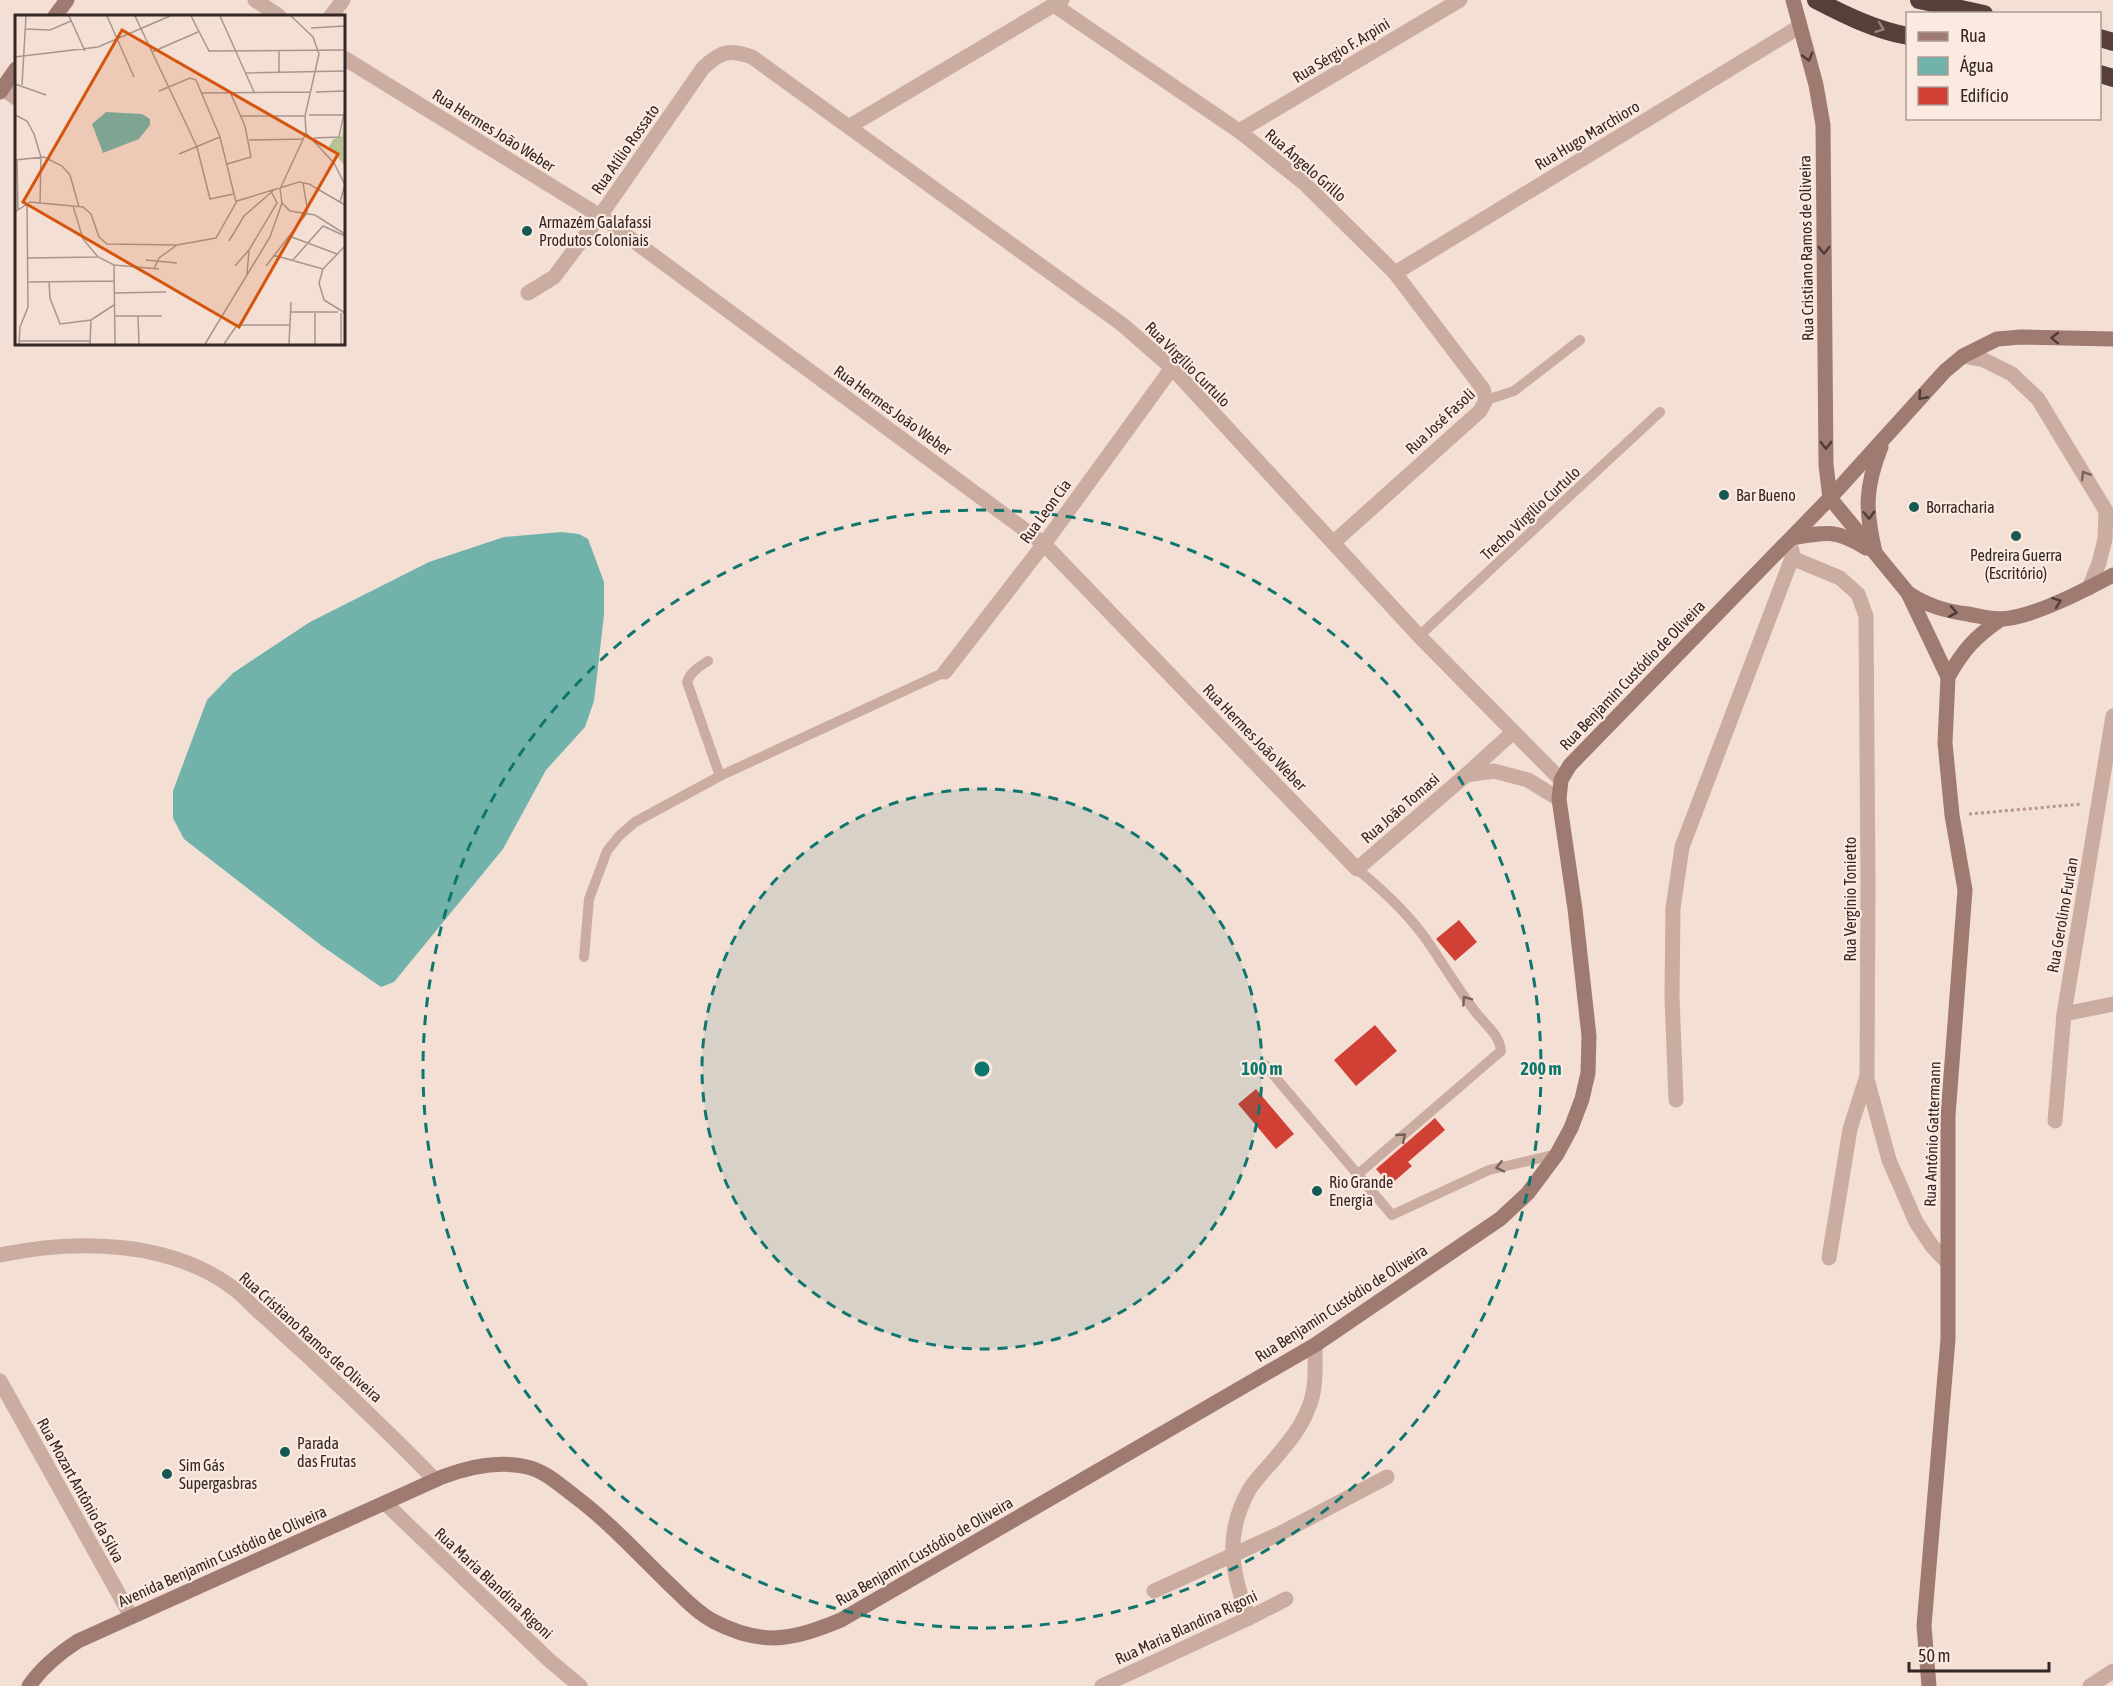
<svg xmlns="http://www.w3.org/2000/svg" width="2113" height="1686" font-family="'Asap Condensed',sans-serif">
	<rect width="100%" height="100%" fill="#f3dfd4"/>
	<polygon fill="#71b2aa" points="561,532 579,534 588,539 604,582 604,615 594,701 585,727 546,770 503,849 394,982 381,987 322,946 184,839 173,818 173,791 207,700 233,673 310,622 429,562 504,537"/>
	<g fill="#d14034">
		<polygon points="1459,920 1477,942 1455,961 1436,939"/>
		<polygon points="1375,1025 1397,1051 1356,1086 1334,1060"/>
		<polygon points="1256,1089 1294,1134 1276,1149 1238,1104"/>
		<polygon points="1435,1118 1445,1130 1408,1162 1412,1166 1390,1185 1376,1169"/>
	</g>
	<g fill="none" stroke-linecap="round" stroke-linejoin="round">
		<polyline stroke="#b7968a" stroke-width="3" stroke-dasharray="3 3" stroke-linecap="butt" points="1969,814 2082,804"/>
		<g stroke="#cbaca0" stroke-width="10">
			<polyline points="1486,400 1514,391 1580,340"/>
			<polyline points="1419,636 1660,412"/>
			<path d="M708 661C699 667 691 671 687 682L720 776"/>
			<path d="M1357 869C1384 891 1411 916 1430 945 1445 967 1458 989 1474 1010 1484 1024 1499 1033 1501 1051L1357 1175"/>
			<polyline points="584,957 589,899 607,851 619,836 635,822 720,776 945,672"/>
			<polyline points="1265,1065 1392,1215 1489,1170 1557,1154"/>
		</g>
		<g stroke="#cbaca0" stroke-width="15">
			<polyline points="255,0 279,16"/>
			<polyline points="1054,5 1239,131 1305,184 1395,273 1483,389 1486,400 1480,411 1334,542"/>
			<polyline points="331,16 343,0"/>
			<polyline points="344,58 600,216 1044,544 1357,869 1466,775 1512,733"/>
			<polyline points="0,86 16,98"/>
			<polyline points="850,126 1062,0"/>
			<polyline points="1239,131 1460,0"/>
			<polyline points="1395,273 1799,27"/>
			<path d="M528 293 554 277 600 216 703 68C721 51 729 49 752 57L1123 325 1172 368 1419 636 1561 780"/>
			<polyline points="1963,356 1984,360 2012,374 2038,399 2106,511 2105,539 2099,563 2089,588"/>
			<polyline points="1792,558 1840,578 1858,594 1866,616 1868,883 1867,1079 1889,1160 1916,1222 1932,1246 1947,1262"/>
			<polyline points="945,672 1044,544 1172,368"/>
			<polyline points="1466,775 1494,771 1528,780 1559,799"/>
			<polyline points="2064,1014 2113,1004"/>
			<polyline points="1676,1100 1672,997 1673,908 1682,847 1792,558 1792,550"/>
			<polyline points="2055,1121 2064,1014 2113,716"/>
			<path d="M0 1255C75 1239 169 1240 233 1288 242 1294 249 1303 257 1310 275 1326 293 1343 311 1359 353 1399 395 1438 435 1480"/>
			<polyline points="1829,1258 1850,1129 1866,1079"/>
			<polyline points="0,1381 131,1616"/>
			<polyline points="385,1503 549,1660 580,1686"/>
			<polyline points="1154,1591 1281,1533 1387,1477"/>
			<path d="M1249 1618C1231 1573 1224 1535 1249 1490 1255 1480 1264 1471 1272 1462 1286 1445 1300 1430 1308 1409 1317 1389 1315 1367 1315 1345"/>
			<polyline points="1102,1686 1249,1618 1286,1599"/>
			<polyline points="2090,1686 2113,1671"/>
		</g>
		<g stroke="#9f7a71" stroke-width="15">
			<polyline points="1793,0 1816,85 1823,125 1826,465 1830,498"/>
			<polyline points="55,16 67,0"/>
			<polyline points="0,92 16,69"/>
			<path d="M1830 498 1908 593C1927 606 1946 611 1968 614 1979 616 1990 619 2001 619 2032 618 2085 590 2113 575"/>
			<path d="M1792 538C1826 532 1836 529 1866 548"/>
			<path d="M1875 552C1865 510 1865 487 1881 447"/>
			<polyline points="1908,593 1948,677 1945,743 1952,815 1965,890 1948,1116 1948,1339 1924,1626 1929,1686"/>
			<path d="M1948 677C1964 649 1975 637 2001 619"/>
			<path d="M29 1686C42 1667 58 1654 78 1641L442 1477C469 1467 498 1460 527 1467 546 1471 562 1487 577 1498 610 1523 638 1554 668 1583 682 1596 696 1612 713 1621 732 1631 753 1638 774 1638 798 1637 819 1629 841 1620L1315 1345 1500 1219 1528 1193 1557 1154 1571 1128 1582 1099 1588 1073 1589 1036 1575 909 1559 799 1561 780 1570 765 1830 498 1945 371 1963 356 1997 339 2021 337 2113 339"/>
		</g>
		<g stroke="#563e3a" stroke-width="18">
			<path d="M1816 0C1845 15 1875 30 1908 36"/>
			<polyline points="1919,0 1984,14"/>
			<polyline points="2100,38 2113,42"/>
			<polyline points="2100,74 2113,78"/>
		</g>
	</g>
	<defs><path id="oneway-chevron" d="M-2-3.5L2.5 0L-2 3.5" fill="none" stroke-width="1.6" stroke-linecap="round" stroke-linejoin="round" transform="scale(1.5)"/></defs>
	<use stroke="#98837c" href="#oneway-chevron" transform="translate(1880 28) rotate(20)"/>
	<g stroke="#4f3b37">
		<use href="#oneway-chevron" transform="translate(1808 57) rotate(74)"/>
		<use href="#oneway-chevron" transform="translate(1824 250) rotate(89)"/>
		<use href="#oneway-chevron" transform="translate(2055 338) rotate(-179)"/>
		<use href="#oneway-chevron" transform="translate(1922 396) rotate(132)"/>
		<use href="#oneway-chevron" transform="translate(1826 445) rotate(89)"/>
		<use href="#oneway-chevron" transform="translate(1869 515) rotate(88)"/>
		<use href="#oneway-chevron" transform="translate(2057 602) rotate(-20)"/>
		<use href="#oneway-chevron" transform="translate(1953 612) rotate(10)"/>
	</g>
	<g stroke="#78625c">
		<use href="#oneway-chevron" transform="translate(2085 475) rotate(-121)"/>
		<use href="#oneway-chevron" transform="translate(1466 1000) rotate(-125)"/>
		<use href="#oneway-chevron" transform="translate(1402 1137) rotate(-41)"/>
		<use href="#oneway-chevron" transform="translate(1500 1167) rotate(167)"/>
	</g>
	<circle cx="982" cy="1069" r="280" fill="#0f766e" fill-opacity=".12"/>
	<g fill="none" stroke="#0f766e" stroke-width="3" stroke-dasharray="10 8">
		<circle cx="982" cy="1069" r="280"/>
		<circle cx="982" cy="1069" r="559"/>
	</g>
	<g fill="#165852" stroke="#faeae0" stroke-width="2">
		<circle cx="527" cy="231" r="6"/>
		<circle cx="1724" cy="495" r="6"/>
		<circle cx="1914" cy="507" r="6"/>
		<circle cx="2016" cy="536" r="6"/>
		<circle cx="1317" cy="1191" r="6"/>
		<circle cx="285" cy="1452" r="6"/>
		<circle cx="167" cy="1474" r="6"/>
	</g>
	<g text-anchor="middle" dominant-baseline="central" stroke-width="4.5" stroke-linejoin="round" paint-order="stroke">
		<g font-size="16" fill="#342624" stroke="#faeae0">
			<text transform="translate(1341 50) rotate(-31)">Rua Sérgio F. Arpini</text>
			<text transform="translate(494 130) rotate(32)">Rua Hermes João Weber</text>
			<text transform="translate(1587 135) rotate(-31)">Rua Hugo Marchioro</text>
			<text transform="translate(625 149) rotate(-55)">Rua Atílio Rossato</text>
			<text transform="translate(1306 165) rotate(41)">Rua Ângelo Grillo</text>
			<text transform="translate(1806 248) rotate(-91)">Rua Cristiano Ramos de Oliveira</text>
			<text transform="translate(1188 364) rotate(45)">Rua Virgílio Curtulo</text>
			<text transform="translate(893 410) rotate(36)">Rua Hermes João Weber</text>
			<text transform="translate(1440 421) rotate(-43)">Rua José Fasoli</text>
			<text transform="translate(1045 511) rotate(-54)">Rua Leon Cia</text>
			<text transform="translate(1530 513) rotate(-43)">Trecho Virgílio Curtulo</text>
			<text transform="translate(1632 675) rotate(-46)">Rua Benjamin Custódio de Oliveira</text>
			<text transform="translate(1255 737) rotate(46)">Rua Hermes João Weber</text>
			<text transform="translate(1400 808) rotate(-41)">Rua João Tomasi</text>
			<text transform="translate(1850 899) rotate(-90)">Rua Vergínio Tonietto</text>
			<text transform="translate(2062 915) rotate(-80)">Rua Gerolino Furlan</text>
			<text transform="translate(1932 1134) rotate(-88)">Rua Antônio Gattermann</text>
			<text transform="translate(1341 1303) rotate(-33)">Rua Benjamin Custódio de Oliveira</text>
			<text transform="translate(311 1337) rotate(42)">Rua Cristiano Ramos de Oliveira</text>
			<text transform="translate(81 1490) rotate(61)">Rua Mozart Antônio da Silva</text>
			<text transform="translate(924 1551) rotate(-30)">Rua Benjamin Custódio de Oliveira</text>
			<text transform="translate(222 1556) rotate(-24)">Avenida Benjamin Custódio de Oliveira</text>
			<text transform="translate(494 1583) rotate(43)">Rua Maria Blandina Rigoni</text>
			<text transform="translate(1186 1627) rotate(-25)">Rua Maria Blandina Rigoni</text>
		</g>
		<g font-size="16" fill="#342624" stroke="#faeae0" text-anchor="start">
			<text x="539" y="222">Armazém Galafassi<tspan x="539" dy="18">Produtos Coloniais</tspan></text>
			<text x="1736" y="495">Bar Bueno</text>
			<text x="1926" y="507">Borracharia</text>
			<text x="2016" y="555" text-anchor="middle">Pedreira Guerra<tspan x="2016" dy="18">(Escritório)</tspan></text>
			<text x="1329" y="1182">Rio Grande<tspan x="1329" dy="18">Energia</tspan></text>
			<text x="297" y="1443">Parada<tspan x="297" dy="18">das Frutas</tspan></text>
			<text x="179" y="1465">Sim Gás<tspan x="179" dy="18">Supergasbras</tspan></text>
		</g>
	</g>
	<g transform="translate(15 15)">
		<rect width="330" height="330" fill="#f3dfd4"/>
		<path d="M328 113 330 114V151L314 132 318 124 327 121Z" fill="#bac293"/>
		<path d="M91 97 127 99 135 104V110L124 124 88 138 77 109Z" fill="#71b2aa"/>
		<path fill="none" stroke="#a7958e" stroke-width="1.5" d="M54 1 70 36M92 1 119 62M120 1 182 132 195 184 218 179M176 1 194 36 330 35M205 1 239 77M276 1 298 22 304 39 290 101 291 118 319 148 330 170M296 13 330 11M10 14 35 15 56 6M137 37 183 17M0 42 83 32 155 1M264 57V36M231 58 330 56M0 69 31 80M7 70 11 1M144 76 175 63 181 65 205 122 221 187M301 77 330 76M187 78 296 77M0 100 12 106 19 119 26 142 25 188M294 100H329M226 101H290M299 123 324 122 330 94M234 125 289 124M164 139 205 122M0 145 29 142 47 151 55 160 64 192M2 145 3 195M212 149 236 142 230 111 215 77M288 168 292 192M265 174 267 188 275 196 300 200 330 219M265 174 291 118M325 187 330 169M58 191 68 224 83 242 99 250 144 254M0 197 15 187 68 192 76 199 84 222 92 229 162 230 201 223 222 186 284 167 294 169 330 190M274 221 322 239M214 226 229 201 259 175M330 231 308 254 304 268 309 285 330 298M258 240 308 254M13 243 82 242M131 245 162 248M277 246 308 211 330 221M99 250 100 329M220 251 234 235M251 251 292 198V191M139 254 144 243 162 230M232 259 234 235 262 188 257 178M13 267 99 266M34 267 35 283 45 309 76 305 99 290M99 278 151 277M275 297H323M100 301H147M123 301 124 329M4 326H75M4 329 5 312 13 292 12 188M75 329 76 305M190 329 255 222 267 188M209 329 222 310H275M274 329 276 287M300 329V298M326 329V298"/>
		<path fill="#d6540e" fill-opacity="0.15" stroke="#d6540e" stroke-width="3" d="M107 15 323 139 224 312 8 187Z"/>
		<rect width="330" height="330" fill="none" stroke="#342624" stroke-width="3"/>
	</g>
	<circle cx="982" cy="1069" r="9" fill="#0f766e" stroke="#faeae0" stroke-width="3"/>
	<g font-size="18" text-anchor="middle" font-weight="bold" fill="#0f766e" stroke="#faeae0" stroke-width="4.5" stroke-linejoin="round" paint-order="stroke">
		<text x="1262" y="1075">100 m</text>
		<text x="1541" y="1075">200 m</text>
	</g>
	<rect x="1906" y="12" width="195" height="108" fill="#faeae0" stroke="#ab9c95" stroke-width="1.5"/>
	<rect x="1918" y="32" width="30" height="9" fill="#9f7a71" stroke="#ab9c95" stroke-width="1.5"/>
	<text x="1960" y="42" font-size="18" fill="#342624">Rua</text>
	<rect x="1918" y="57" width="30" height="18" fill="#71b2aa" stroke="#ab9c95" stroke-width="1.5"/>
	<text x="1960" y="72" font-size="18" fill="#342624">Água</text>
	<rect x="1918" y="87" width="30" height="18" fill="#d14034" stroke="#ab9c95" stroke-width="1.5"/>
	<text x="1960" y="102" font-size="18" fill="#342624">Edifício</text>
	<path d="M1909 1662v9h140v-9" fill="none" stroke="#342624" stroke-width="3"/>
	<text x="1918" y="1662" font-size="18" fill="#342624" stroke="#faeae0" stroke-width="4.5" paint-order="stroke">50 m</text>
</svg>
